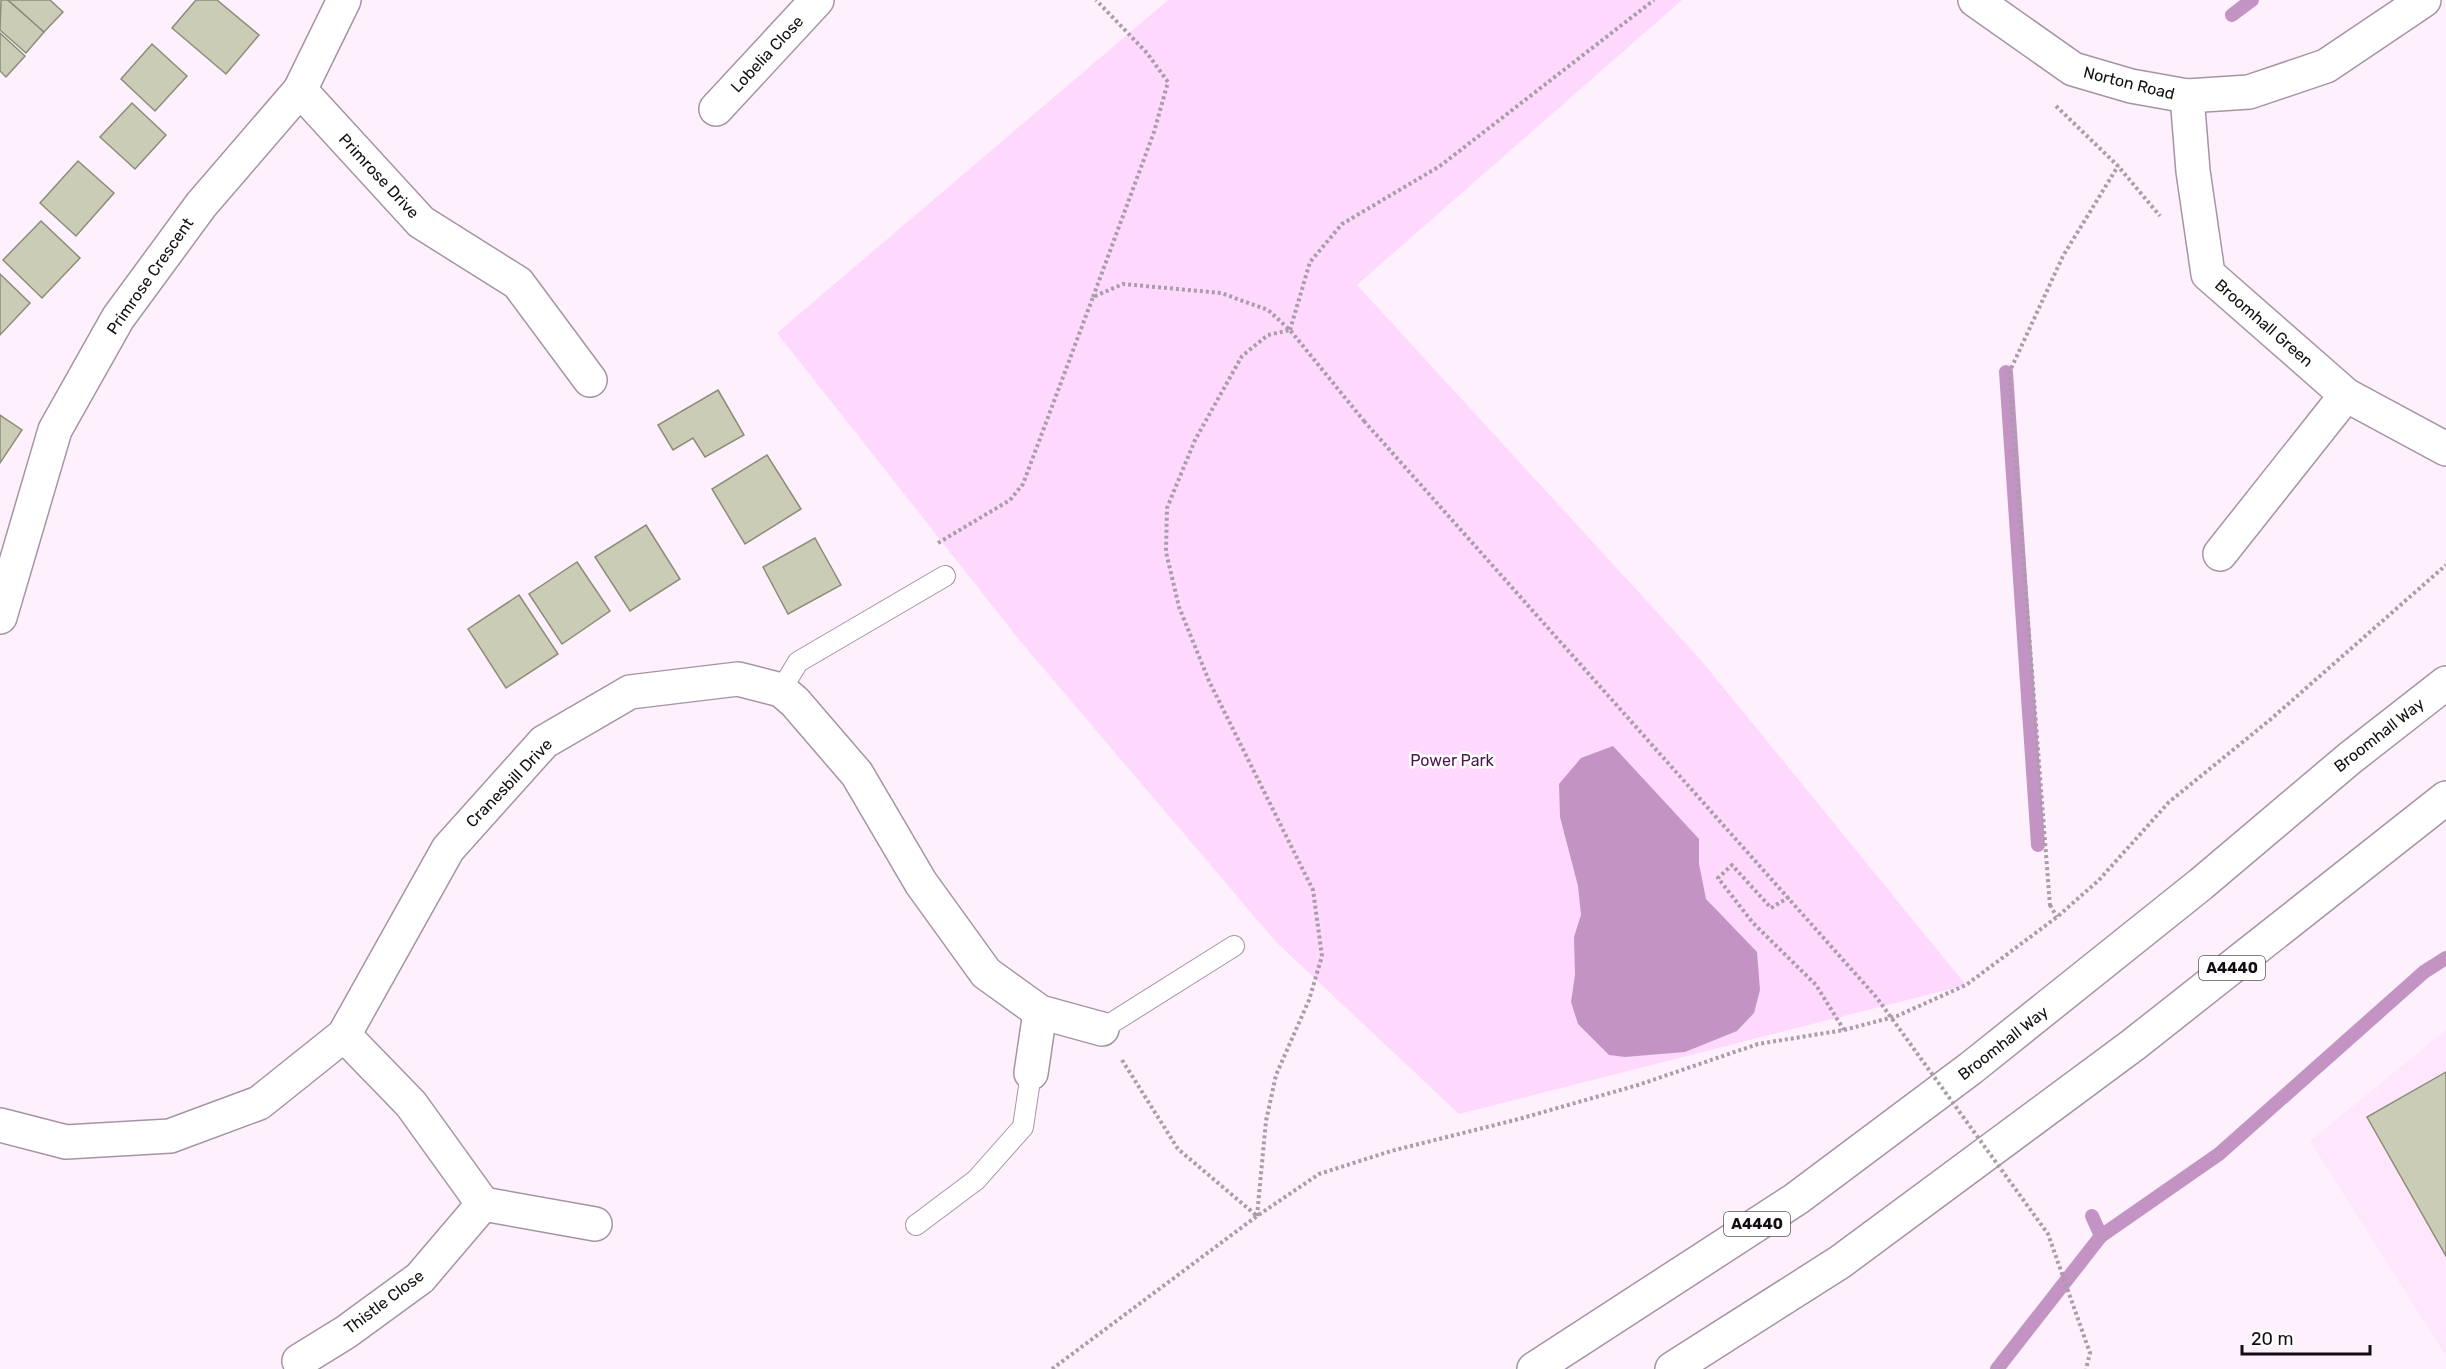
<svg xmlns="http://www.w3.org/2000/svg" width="2446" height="1369" font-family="Rubik,sans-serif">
	<rect width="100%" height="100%" fill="#fff0fe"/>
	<polygon fill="#fee6fd" points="2446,1030 2446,1356 2310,1141"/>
	<polygon fill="#fed8fd" points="1168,0 1682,0 1357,285 1700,659 1966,985 1459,1114 1276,942 1021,642 777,333"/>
	<polygon fill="#c394c3" points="1613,746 1699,839 1699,864 1706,899 1757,952 1760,990 1754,1013 1737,1031 1685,1052 1625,1057 1609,1055 1578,1024 1571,1002 1575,975 1574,937 1581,915 1578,886 1560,817 1559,784 1581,758"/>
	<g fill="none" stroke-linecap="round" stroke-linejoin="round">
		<g stroke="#c394c3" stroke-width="14">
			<polyline points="2232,15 2252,0"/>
			<polyline points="2006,372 2038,845"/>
			<polyline points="2092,1216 2101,1236"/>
			<polyline points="1997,1369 2101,1236 2219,1154 2424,972 2446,958"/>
		</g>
	</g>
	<g fill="#cbccb6" stroke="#8c8d78" stroke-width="1.5">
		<polygon points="1,0 8,0 44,32 26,53 0,30"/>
		<polygon points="8,0 50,0 63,12 44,32"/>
		<polygon points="196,0 217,0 259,35 226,74 172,28"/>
		<polygon points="0,33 25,56 6,77 0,71"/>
		<polygon points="152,44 187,76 155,111 121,79"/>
		<polygon points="132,103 166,135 135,169 100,137"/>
		<polygon points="78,161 114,193 76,236 40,203"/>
		<polygon points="41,221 80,258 42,298 3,260"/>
		<polygon points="0,274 30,303 0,335"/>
		<polygon points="718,390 744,435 705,457 693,438 673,450 658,425"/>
		<polygon points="0,415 22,430 0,463"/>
		<polygon points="767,455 801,509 745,544 712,489"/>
		<polygon points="646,525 680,579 630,611 595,557"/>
		<polygon points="815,538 841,585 788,614 763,567"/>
		<polygon points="577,562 610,611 562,644 529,594"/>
		<polygon points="519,595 558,654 506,688 468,629"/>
		<polygon points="2446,1072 2446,1256 2367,1117"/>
	</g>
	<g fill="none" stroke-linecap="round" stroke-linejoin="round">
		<g stroke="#a594a4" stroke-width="22">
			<g id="service">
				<polyline points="781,690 798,662 945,576"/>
				<polyline points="1102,1029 1234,946"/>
				<polyline points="916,1225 976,1180 1023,1127 1031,1073"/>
			</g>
		</g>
		<g stroke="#a594a4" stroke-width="36">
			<g id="minor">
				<polyline points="1975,0 2073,69 2131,86 2187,96 2249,92 2326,66 2424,0"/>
				<polyline points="300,90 421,222 518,283 590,380"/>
				<polyline points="2187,96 2193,171 2208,274 2346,395 2446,449"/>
				<polyline points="716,109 817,0"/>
				<polyline points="2220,554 2346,395"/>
				<polyline points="0,617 55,430 118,318 201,205 300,90 344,0"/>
				<polyline points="1031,1073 1040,1012"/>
				<polyline points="0,1125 66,1142 170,1136 259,1103 344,1035 448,849 544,742 630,692 738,679 781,690 795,702 857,774 921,883 986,973 1040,1012 1102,1029"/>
				<polyline points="483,1204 595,1224"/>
				<polyline points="299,1361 346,1332 420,1278 483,1204 411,1104 344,1035"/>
			</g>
		</g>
		<g stroke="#a594a4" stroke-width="36">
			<g id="trunk">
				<polyline points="1534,1369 1796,1199 1971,1068 2201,884 2350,758 2446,683"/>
				<polyline points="1672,1369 1840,1262 2133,1045 2446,798"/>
			</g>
		</g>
		<g stroke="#a89da8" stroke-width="4" stroke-dasharray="3 3" stroke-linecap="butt">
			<polyline points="2056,106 2118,166 2160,216"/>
			<polyline points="1093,297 1154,132 1168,82 1147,53 1096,0"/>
			<polyline points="1290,330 1310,262 1342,224 1440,166 1654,0"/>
			<polyline points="938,543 1010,500 1023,484 1093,297 1123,284 1221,293 1268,310 1290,330 1364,421"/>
			<polyline points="1789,897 1771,908 1732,865 1718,878 1753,923 1816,985 1844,1030"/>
			<polyline points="2050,905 2057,917"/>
			<polyline points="2050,906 2009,373 2063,256 2118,166"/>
			<polyline points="1122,1060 1178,1149 1257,1216"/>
			<polyline points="1257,1216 1266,1121 1276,1075 1309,1000 1322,956 1313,890 1209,681 1179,607 1166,552 1167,508 1195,440 1242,356 1268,335 1290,330"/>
			<polyline points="1052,1369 1257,1216 1319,1174 1391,1151 1519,1119 1638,1085 1758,1044 1844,1030 1897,1016 1966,985 2057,917 2099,880 2169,802 2271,719 2446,565"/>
		</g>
		<use href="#service" stroke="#fff" stroke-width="20"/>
		<use href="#minor" stroke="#fff" stroke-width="33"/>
		<use href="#trunk" stroke="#fff" stroke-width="33"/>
		<polyline stroke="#a89da8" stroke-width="4" stroke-dasharray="3 3" stroke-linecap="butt" points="1364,421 1877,998 2048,1234 2090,1353 2086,1369"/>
	</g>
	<g text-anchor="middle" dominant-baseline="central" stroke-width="5" stroke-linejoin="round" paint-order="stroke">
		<g fill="#fff" stroke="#5a565a" stroke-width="1.5">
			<rect x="2199" y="956" width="66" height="24" rx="4.5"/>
			<rect x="1724" y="1212" width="66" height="24" rx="4.5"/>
		</g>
		<g font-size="15" font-weight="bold" fill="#140e14">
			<text x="2232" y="968">A4440</text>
			<text x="1757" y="1224">A4440</text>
		</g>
		<g font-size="16" fill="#140e14" stroke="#fff">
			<text transform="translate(767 54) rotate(-47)">Lobelia Close</text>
			<text transform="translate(2129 83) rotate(14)">Norton Road</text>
			<text transform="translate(379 176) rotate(47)">Primrose Drive</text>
			<text transform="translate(150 276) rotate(-55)">Primrose Crescent</text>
			<text transform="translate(2264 323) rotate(41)">Broomhall Green</text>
			<text transform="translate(2379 735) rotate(-38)">Broomhall Way</text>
			<text transform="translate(509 783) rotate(-46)">Cranesbill Drive</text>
			<text transform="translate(2003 1043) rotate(-38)">Broomhall Way</text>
			<text transform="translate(384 1302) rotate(-37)">Thistle Close</text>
		</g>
		<g font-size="16" fill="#4d144e" stroke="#fff">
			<text x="1452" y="760">Power Park</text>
		</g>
	</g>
	<path d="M2242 1345v9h128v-9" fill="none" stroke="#140e14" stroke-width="3"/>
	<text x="2251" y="1345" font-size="18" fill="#140e14" stroke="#ffffff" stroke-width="4.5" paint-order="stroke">20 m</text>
</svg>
